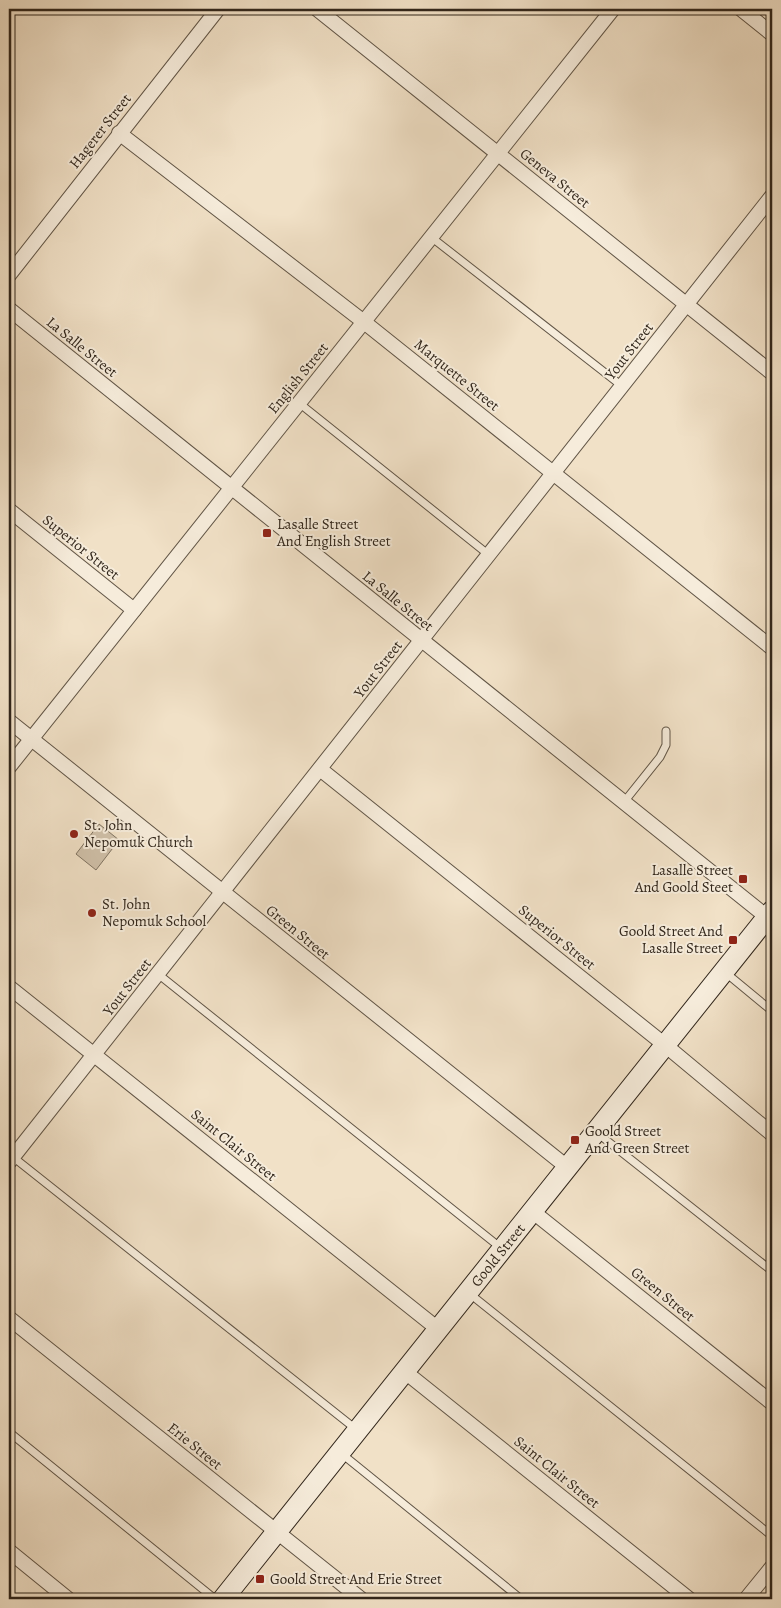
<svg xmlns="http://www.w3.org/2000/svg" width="781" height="1608" font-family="Alegreya,serif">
	<rect width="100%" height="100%" fill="#f1e1c7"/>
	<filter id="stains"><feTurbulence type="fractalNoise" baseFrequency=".004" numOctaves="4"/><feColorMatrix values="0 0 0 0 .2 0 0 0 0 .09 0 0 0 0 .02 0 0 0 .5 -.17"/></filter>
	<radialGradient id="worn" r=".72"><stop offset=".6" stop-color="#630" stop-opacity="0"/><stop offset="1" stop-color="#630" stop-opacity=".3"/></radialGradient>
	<polygon fill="#d0c1aa" stroke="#807462" points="99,824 119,840 96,870 76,854"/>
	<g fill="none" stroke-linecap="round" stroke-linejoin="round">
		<g stroke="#615546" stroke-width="9">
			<g id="lane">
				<polyline points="431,237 622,386"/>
				<polyline points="299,403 489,555"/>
				<polyline points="624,802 660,757 666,745 666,731"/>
				<polyline points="726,973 772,1011"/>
				<polyline points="158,974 501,1248"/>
				<polyline points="596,1132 772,1271"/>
				<polyline points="13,1157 357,1430"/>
				<polyline points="470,1294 772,1536"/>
				<polyline points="9,1432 215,1599"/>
				<polyline points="342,1454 521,1599"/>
			</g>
		</g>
		<g stroke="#615546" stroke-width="16">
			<g id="street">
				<polyline points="317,9 772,373"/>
				<polyline points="741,9 772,34"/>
				<polyline points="119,133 364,322 772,648"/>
				<polyline points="9,275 218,9"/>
				<polyline points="9,309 767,917"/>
				<polyline points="9,510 134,610"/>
				<polyline points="9,721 567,1167"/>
				<polyline points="9,767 613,9"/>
				<polyline points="320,769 665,1045 772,1134"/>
				<polyline points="9,987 438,1329"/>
				<polyline points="9,1162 772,196"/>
				<polyline points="532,1211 772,1403"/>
				<polyline points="9,1318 361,1599"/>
				<polyline points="404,1371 689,1599"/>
				<polyline points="9,1551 68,1599"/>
				<polyline points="746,1599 772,1567"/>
			</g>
		</g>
		<g stroke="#31261b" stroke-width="22">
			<polyline id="secondary" points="223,1599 772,911"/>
		</g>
		<use href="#lane" stroke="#f6ecdb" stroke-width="7"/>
		<use href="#street" stroke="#f6ecdb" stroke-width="14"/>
		<use href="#secondary" stroke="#f6ecdb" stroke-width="20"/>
	</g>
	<g fill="#8f2418" stroke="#f6ecdb" stroke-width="2">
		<rect x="262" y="528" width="10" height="10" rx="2.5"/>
		<circle cx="74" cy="834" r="5"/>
		<rect x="738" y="874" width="10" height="10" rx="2.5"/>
		<circle cx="92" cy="913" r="5"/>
		<rect x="728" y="935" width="10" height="10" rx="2.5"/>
		<rect x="570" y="1135" width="10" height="10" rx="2.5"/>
		<rect x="255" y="1574" width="10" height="10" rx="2.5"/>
	</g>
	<g text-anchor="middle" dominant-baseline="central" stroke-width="4" stroke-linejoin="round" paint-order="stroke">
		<g font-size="15" fill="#31261b" stroke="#f6ecdb">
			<text transform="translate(100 131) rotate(-52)">Hagerer Street</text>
			<text transform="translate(555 178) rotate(39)">Geneva Street</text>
			<text transform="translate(82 347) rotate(39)">La Salle Street</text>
			<text transform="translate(629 351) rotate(-52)">Yout Street</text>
			<text transform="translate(457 375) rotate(39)">Marquette Street</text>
			<text transform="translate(298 378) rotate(-51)">English Street</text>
			<text transform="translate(81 547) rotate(39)">Superior Street</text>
			<text transform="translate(398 601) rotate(39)">La Salle Street</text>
			<text transform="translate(378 669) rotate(-52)">Yout Street</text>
			<text transform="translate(298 932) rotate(39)">Green Street</text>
			<text transform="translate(557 937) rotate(39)">Superior Street</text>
			<text transform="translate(127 987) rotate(-52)">Yout Street</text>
			<text transform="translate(234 1145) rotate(39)">Saint Clair Street</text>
			<text transform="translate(498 1255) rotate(-51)">Goold Street</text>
			<text transform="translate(663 1294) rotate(39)">Green Street</text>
			<text transform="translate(195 1446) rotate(39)">Erie Street</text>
			<text transform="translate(557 1472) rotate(39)">Saint Clair Street</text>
		</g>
		<g font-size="15" fill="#31261b" stroke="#f6ecdb" text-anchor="start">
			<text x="277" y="524">Lasalle Street<tspan x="277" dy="17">And English Street</tspan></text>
			<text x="84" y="825">St. John<tspan x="84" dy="17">Nepomuk Church</tspan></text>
			<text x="733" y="870" text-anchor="end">Lasalle Street<tspan x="733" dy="17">And Goold Steet</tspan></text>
			<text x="102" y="904">St. John<tspan x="102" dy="17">Nepomuk School</tspan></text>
			<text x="723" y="931" text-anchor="end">Goold Street And<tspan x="723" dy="17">Lasalle Street</tspan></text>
			<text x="585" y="1131">Goold Street<tspan x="585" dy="17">And Green Street</tspan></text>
			<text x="270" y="1579">Goold Street And Erie Street</text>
		</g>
	</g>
	<rect width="781" height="1608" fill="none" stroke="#f1e1c7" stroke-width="30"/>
	<rect x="10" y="10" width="761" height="1588" fill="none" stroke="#31261b" stroke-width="2.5"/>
	<rect x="15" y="15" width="751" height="1578" fill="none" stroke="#31261b"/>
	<rect width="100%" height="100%" filter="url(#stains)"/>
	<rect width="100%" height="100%" fill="url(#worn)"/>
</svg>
